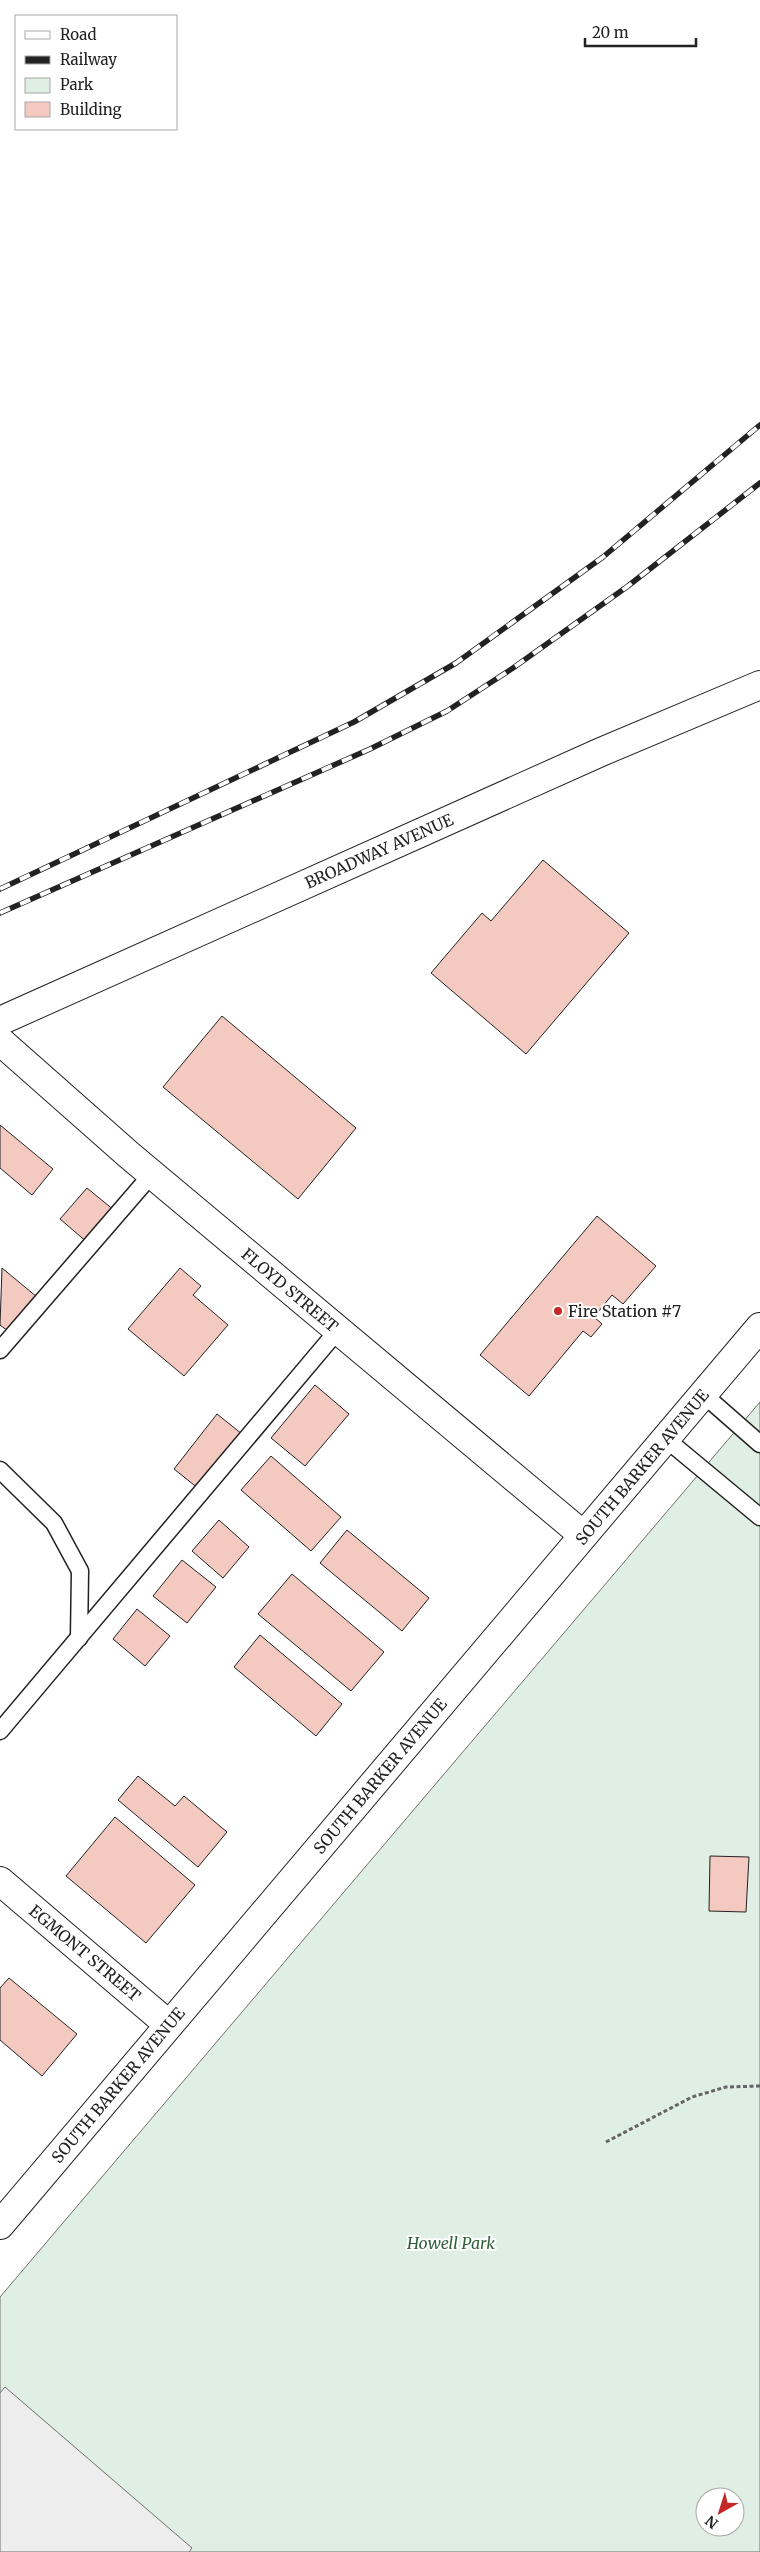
<svg xmlns="http://www.w3.org/2000/svg" width="760" height="2552" font-family="Merriweather,serif">
	<rect width="100%" height="100%" fill="#fff"/>
	<path fill="#e0efe3" stroke="#6f6f6f" fill-rule="evenodd" d="M760 1402V2552H0V2297ZM705 2497H735V2527H705Z"/>
	<polygon fill="#ededed" stroke="#6f6f6f" points="5,2387 192,2548 189,2552 0,2552 0,2393"/>
	<g fill="#f3c9c0" stroke="#222">
		<polygon points="543,860 629,933 526,1054 431,973 482,913 491,921"/>
		<polygon points="222,1016 356,1128 298,1199 163,1087"/>
		<polygon points="0,1125 53,1169 32,1195 0,1168"/>
		<polygon points="87,1188 115,1211 88,1243 60,1219"/>
		<polygon points="597,1216 656,1266 623,1304 612,1295 594,1317 602,1324 591,1337 583,1331 529,1396 480,1355"/>
		<polygon points="2,1268 37,1297 8,1331 0,1325"/>
		<polygon points="180,1268 201,1286 193,1295 228,1325 184,1376 128,1329"/>
		<polygon points="315,1385 349,1414 305,1466 271,1438"/>
		<polygon points="217,1414 242,1434 199,1489 174,1469"/>
		<polygon points="271,1456 341,1517 311,1551 241,1490"/>
		<polygon points="219,1520 249,1547 223,1578 192,1551"/>
		<polygon points="347,1530 429,1598 402,1631 320,1563"/>
		<polygon points="182,1560 216,1587 187,1623 153,1596"/>
		<polygon points="292,1574 384,1652 351,1691 258,1614"/>
		<polygon points="137,1609 170,1636 145,1666 113,1639"/>
		<polygon points="260,1635 342,1704 316,1736 234,1667"/>
		<polygon points="138,1776 175,1806 184,1796 227,1832 198,1867 118,1800"/>
		<polygon points="115,1817 195,1885 146,1943 66,1876"/>
		<polygon points="710,1856 749,1857 746,1912 709,1911"/>
		<polygon points="9,1978 77,2034 42,2076 0,2040 0,1988"/>
	</g>
	<g fill="none" stroke-linecap="round" stroke-linejoin="round">
		<g stroke="#222" stroke-width="19">
			<g id="lane">
				<polyline points="0,1350 152,1174"/>
				<polyline points="703,1394 760,1444"/>
				<polyline points="666,1439 760,1517"/>
				<polyline points="0,1470 54,1523 80,1571 79,1638"/>
				<polyline points="0,1731 338,1330"/>
			</g>
		</g>
		<g stroke="#222" stroke-width="30">
			<g id="street">
				<polyline points="0,1021 601,752 760,685"/>
				<polyline points="0,1041 129,1155 583,1535"/>
				<polyline points="0,1881 169,2025"/>
			</g>
		</g>
		<g stroke="#222" stroke-width="30">
			<polyline id="secondary" points="0,2225 760,1327"/>
		</g>
		<polyline stroke="#646464" stroke-width="3" stroke-dasharray="4 2.5" stroke-linecap="butt" points="606,2142 692,2097 726,2087 760,2086"/>
		<use href="#lane" stroke="#fff" stroke-width="16"/>
		<use href="#street" stroke="#fff" stroke-width="28"/>
		<use href="#secondary" stroke="#fff" stroke-width="28"/>
		<g stroke="#222" stroke-width="5.5">
			<g id="rail">
				<polyline points="0,889 354,722 456,663 603,557 760,425"/>
				<polyline points="0,913 370,749 447,711 513,668 628,586 760,483"/>
			</g>
		</g>
		<use href="#rail" stroke="#fff" stroke-width="4" stroke-dasharray="11" stroke-linecap="butt"/>
	</g>
	<circle fill="#c62828" stroke="#fff" stroke-width="2" cx="558" cy="1311" r="5"/>
	<g text-anchor="middle" dominant-baseline="central" stroke-width="4" stroke-linejoin="round" paint-order="stroke">
		<g font-size="16" fill="#222" stroke="#fff">
			<text transform="translate(379 851) rotate(-24)">BROADWAY AVENUE</text>
			<text transform="translate(290 1290) rotate(40)">FLOYD STREET</text>
			<text transform="translate(642 1467) rotate(-50)">SOUTH BARKER AVENUE</text>
			<text transform="translate(380 1776) rotate(-50)">SOUTH BARKER AVENUE</text>
			<text transform="translate(85 1953) rotate(40)">EGMONT STREET</text>
			<text transform="translate(118 2085) rotate(-50)">SOUTH BARKER AVENUE</text>
		</g>
		<g font-size="16" fill="#222" stroke="#fff" text-anchor="start">
			<text x="568" y="1311">Fire Station #7</text>
		</g>
		<g font-size="16" font-style="italic" fill="#2f5e38" stroke="#fff">
			<text x="451" y="2243">Howell Park</text>
		</g>
	</g>
	<rect x="15" y="15" width="162" height="115" fill="#ffffff" stroke="#a7a7a7"/>
	<rect x="25" y="31" width="25" height="8" fill="#ffffff" stroke="#a7a7a7"/>
	<text x="60" y="40" font-size="15" fill="#222222">Road</text>
	<rect x="25" y="56" width="25" height="8" fill="#222222" stroke="#a7a7a7"/>
	<text x="60" y="65" font-size="15" fill="#222222">Railway</text>
	<rect x="25" y="78" width="25" height="15" fill="#e0efe3" stroke="#a7a7a7"/>
	<text x="60" y="90" font-size="15" fill="#222222">Park</text>
	<rect x="25" y="102" width="25" height="15" fill="#f3c9c0" stroke="#a7a7a7"/>
	<text x="60" y="115" font-size="15" fill="#222222">Building</text>
	<g transform="translate(720 2512) rotate(219)"><circle r="24" fill="#ffffff" stroke="#a7a7a7"/>
	<path d="M0-4L9 19L0 12L-9 19Z" fill="#c62828"/>
	<text y="-8" font-size="14" font-weight="bold" text-anchor="middle" fill="#222222">N</text>
	</g>
	<path d="M585 38v8h111v-8" fill="none" stroke="#222222" stroke-width="2.5"/>
	<text x="592" y="38" font-size="15" fill="#222222" stroke="#ffffff" stroke-width="4" paint-order="stroke">20 m</text>
</svg>
